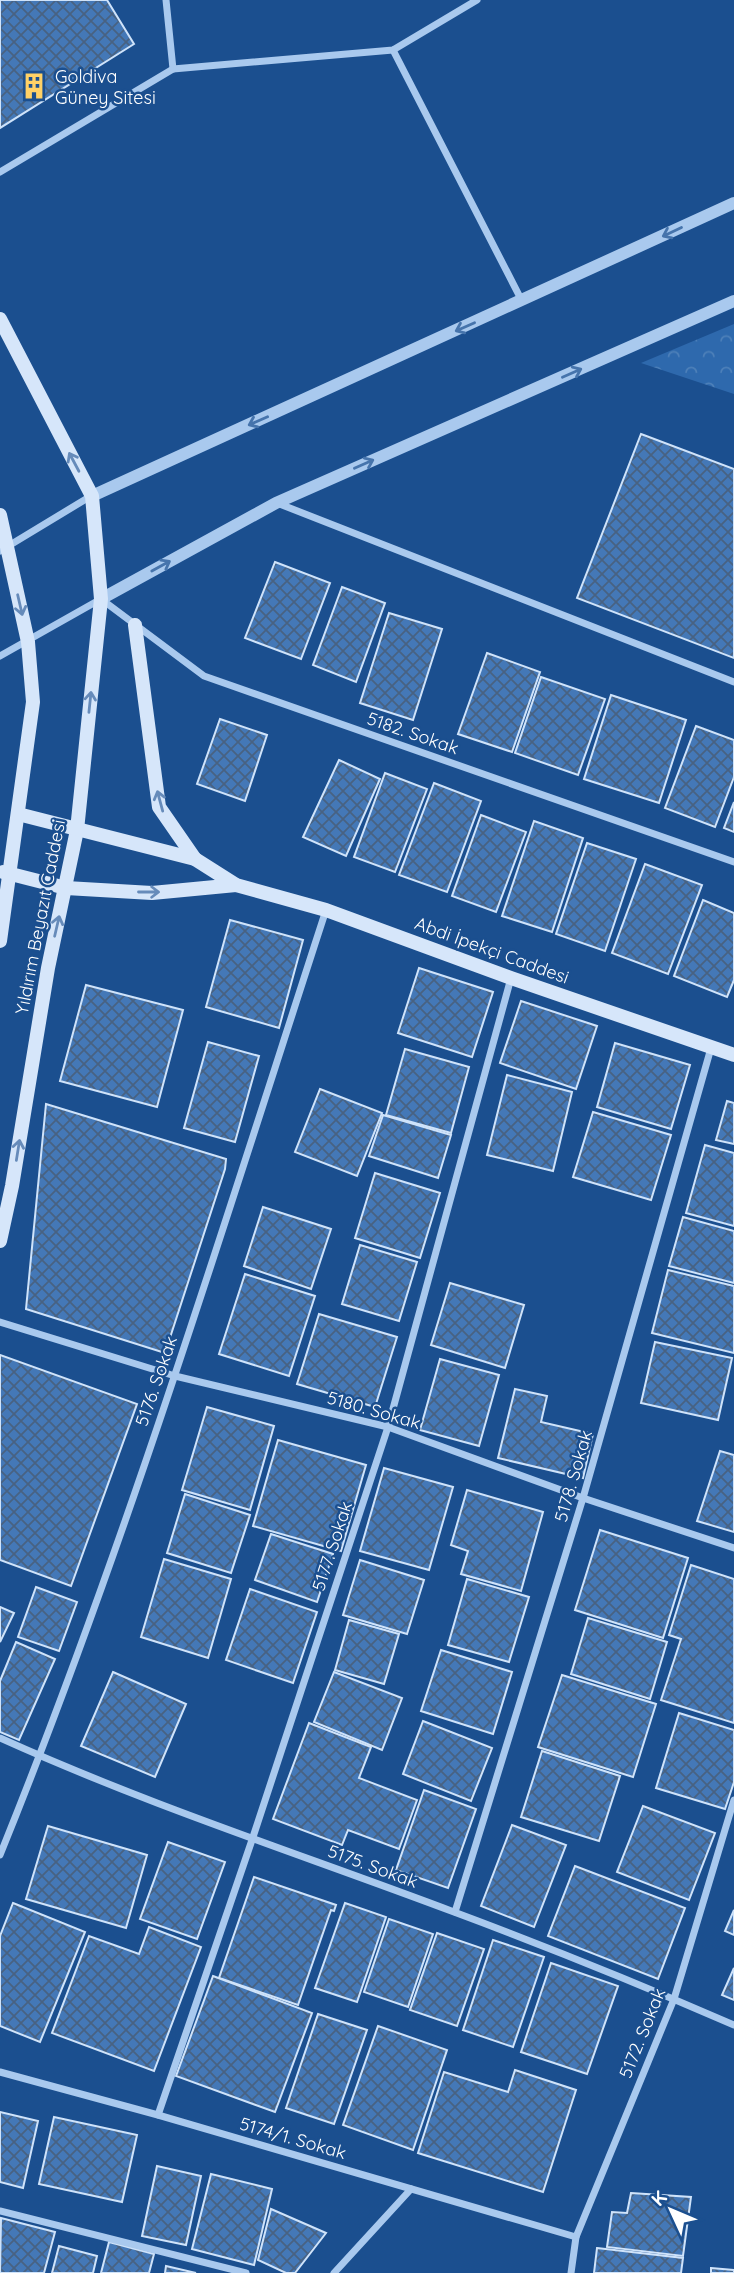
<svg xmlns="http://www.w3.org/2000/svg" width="734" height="2273" font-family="Quicksand,sans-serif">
	<defs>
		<pattern id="park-crowns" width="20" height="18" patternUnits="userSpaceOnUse" patternTransform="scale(1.75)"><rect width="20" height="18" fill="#2e69ad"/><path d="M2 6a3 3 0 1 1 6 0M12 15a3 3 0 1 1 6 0" fill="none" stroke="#4d80b9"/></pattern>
		<pattern id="building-cross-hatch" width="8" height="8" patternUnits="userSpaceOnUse" patternTransform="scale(1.75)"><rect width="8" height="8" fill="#4478b7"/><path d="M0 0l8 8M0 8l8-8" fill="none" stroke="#486282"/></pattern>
	</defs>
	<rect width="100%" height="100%" fill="#1b4f8f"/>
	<polygon fill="url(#park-crowns)" points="734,324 734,394 641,363"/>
	<g fill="url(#building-cross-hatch)" stroke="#cfe3fa" stroke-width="2">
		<polygon points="0,0 107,0 134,44 0,128"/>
		<polygon points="641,434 734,469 734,658 577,598"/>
		<polygon points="275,562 330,583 301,659 245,638"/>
		<polygon points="342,587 385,603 356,682 313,665"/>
		<polygon points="389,613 442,629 413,720 360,703"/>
		<polygon points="487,653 540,672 512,752 458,734"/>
		<polygon points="541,677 605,699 578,775 515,753"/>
		<polygon points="611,695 686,720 659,803 584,779"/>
		<polygon points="220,719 267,735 245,801 197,784"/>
		<polygon points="696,726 734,740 734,777 715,827 665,808"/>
		<polygon points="339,760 380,779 346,856 303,837"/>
		<polygon points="385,773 427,789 395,872 354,857"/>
		<polygon points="434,783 481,801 447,892 399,875"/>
		<polygon points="734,802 734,832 724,828"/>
		<polygon points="481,815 526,832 496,912 452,896"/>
		<polygon points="534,821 583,838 552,932 502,916"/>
		<polygon points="587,843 636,859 605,951 556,934"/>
		<polygon points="645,864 702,885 668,974 612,953"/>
		<polygon points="703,900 734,913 734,980 727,997 674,976"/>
		<polygon points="230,920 303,940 279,1028 206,1007"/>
		<polygon points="419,968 493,992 472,1057 398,1033"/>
		<polygon points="86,985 183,1010 157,1107 60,1081"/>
		<polygon points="521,1001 597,1026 576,1089 500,1063"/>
		<polygon points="208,1042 259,1056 235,1142 184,1128"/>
		<polygon points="615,1043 690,1065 671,1129 597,1107"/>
		<polygon points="405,1049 469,1067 451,1133 386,1115"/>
		<polygon points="507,1075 572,1092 553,1171 487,1155"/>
		<polygon points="320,1089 382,1113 357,1176 295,1152"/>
		<polygon points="727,1101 734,1103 734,1144 716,1140"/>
		<polygon points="46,1104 226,1159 225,1169 165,1353 26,1309"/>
		<polygon points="593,1112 671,1135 651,1200 573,1177"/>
		<polygon points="383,1115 451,1135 438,1178 369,1156"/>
		<polygon points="705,1145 734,1153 734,1226 686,1213"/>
		<polygon points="375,1173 440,1193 420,1258 355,1238"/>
		<polygon points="263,1207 331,1229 311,1289 244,1266"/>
		<polygon points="683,1217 734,1231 734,1283 669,1266"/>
		<polygon points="360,1245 417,1262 399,1321 342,1304"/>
		<polygon points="668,1270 734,1286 734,1353 652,1333"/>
		<polygon points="245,1274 315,1296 289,1376 219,1354"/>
		<polygon points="450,1283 524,1305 505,1368 431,1345"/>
		<polygon points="319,1314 397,1337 375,1407 297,1384"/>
		<polygon points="655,1342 732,1358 718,1420 641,1403"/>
		<polygon points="0,1355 137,1404 71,1586 0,1560"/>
		<polygon points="440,1359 499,1375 479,1446 420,1430"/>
		<polygon points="515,1389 547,1396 541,1422 593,1434 583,1478 498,1458"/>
		<polygon points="207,1407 274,1426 250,1510 182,1490"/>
		<polygon points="278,1440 366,1465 341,1551 253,1526"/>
		<polygon points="720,1451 734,1455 734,1532 697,1521"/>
		<polygon points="384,1468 453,1487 429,1570 360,1551"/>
		<polygon points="467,1490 543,1512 521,1591 461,1574 468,1551 451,1545"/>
		<polygon points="185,1494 250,1515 231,1573 167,1553"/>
		<polygon points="600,1530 688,1558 663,1638 575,1610"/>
		<polygon points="271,1534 333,1554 317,1602 255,1580"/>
		<polygon points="164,1559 231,1579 208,1658 141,1637"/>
		<polygon points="360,1560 424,1580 407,1634 343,1615"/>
		<polygon points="691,1565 734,1579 734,1723 661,1700 681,1639 669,1635"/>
		<polygon points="467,1579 529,1597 509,1662 448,1645"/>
		<polygon points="36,1587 77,1602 59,1651 18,1637"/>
		<polygon points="250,1589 317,1612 293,1683 226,1660"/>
		<polygon points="0,1607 14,1613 0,1642"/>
		<polygon points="588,1618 667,1642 650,1699 571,1674"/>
		<polygon points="349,1620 399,1634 384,1684 335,1670"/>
		<polygon points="16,1642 55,1659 19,1740 0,1732 0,1681"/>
		<polygon points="441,1650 512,1672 493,1734 421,1711"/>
		<polygon points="113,1672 186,1704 155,1777 81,1746"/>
		<polygon points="334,1672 402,1698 382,1750 314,1722"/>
		<polygon points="562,1675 656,1704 633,1777 538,1747"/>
		<polygon points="679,1713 734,1730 734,1782 725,1809 656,1788"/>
		<polygon points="423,1721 492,1748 471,1801 403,1774"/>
		<polygon points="309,1723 371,1747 359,1778 417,1800 399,1849 348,1830 342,1845 273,1819"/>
		<polygon points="542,1751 620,1776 599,1841 521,1817"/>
		<polygon points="424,1790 476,1809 448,1888 396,1870"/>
		<polygon points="643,1806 715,1833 689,1900 617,1872"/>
		<polygon points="512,1825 566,1845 534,1927 481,1906"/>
		<polygon points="48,1826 147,1855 126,1928 26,1899"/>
		<polygon points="168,1842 225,1862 197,1939 140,1919"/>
		<polygon points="575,1866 685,1908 658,1979 548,1936"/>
		<polygon points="254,1877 336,1905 334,1911 331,1910 298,2005 219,1978"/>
		<polygon points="13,1903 85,1932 40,2042 0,2026 0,1936"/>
		<polygon points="345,1903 386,1917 357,2002 315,1988"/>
		<polygon points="734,1910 734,1935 725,1931"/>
		<polygon points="389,1919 433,1934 408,2007 364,1992"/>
		<polygon points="149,1927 201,1947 154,2071 52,2033 89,1936 139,1954"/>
		<polygon points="437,1933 484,1949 457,2026 410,2010"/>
		<polygon points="493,1940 544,1957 513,2047 463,2030"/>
		<polygon points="551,1963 618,1986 587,2074 521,2052"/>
		<polygon points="734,1968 734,2000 722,1995"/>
		<polygon points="213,1976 312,2013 275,2112 176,2076"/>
		<polygon points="318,2014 367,2030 334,2124 286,2108"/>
		<polygon points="378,2026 447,2050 413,2150 343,2125"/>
		<polygon points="515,2070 576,2090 543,2192 418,2153 444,2072 508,2092"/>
		<polygon points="0,2112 38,2121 23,2188 0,2182"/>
		<polygon points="54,2117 137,2135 122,2202 39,2184"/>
		<polygon points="157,2166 201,2176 186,2245 142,2236"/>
		<polygon points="211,2174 272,2189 254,2265 192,2249"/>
		<polygon points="631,2193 691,2197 683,2256 607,2247 612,2212 627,2213"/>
		<polygon points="271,2209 326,2233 295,2273 286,2273 258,2260"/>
		<polygon points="1,2218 55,2232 44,2273 0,2273"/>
		<polygon points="109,2242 154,2254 149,2273 101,2273"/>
		<polygon points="59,2246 97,2256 93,2273 52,2273"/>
		<polygon points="597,2248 683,2258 681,2273 594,2273"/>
		<polygon points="166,2266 196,2273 165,2273"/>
		<polygon points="711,2268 734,2270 734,2273 711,2273"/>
	</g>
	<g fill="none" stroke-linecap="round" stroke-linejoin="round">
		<g stroke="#a9c9ee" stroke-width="7">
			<polyline points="166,0 173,69"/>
			<polyline points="393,50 522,301"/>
			<polyline points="0,172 173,69 393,50 477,0"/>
			<polyline points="277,503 734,682"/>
			<polyline points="0,551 91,496"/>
			<polyline points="0,656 101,599 204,676 734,862"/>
			<polyline points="0,1322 175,1376 388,1427 583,1498 734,1548"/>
			<path d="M0 1738C148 1805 303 1855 454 1912 548 1947 642 1985 734 2025"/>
			<path d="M0 1855C125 1547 223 1227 326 910"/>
			<polyline points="455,1912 583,1498 711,1048"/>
			<polyline points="0,2072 158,2115 576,2237"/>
			<polyline points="158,2115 252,1840 388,1427 511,978"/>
			<polyline points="0,2211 246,2273"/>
			<polyline points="334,2273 411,2189"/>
			<polyline points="571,2273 576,2237 674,1999 734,1800"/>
		</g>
		<g stroke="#a9c9ee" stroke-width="12">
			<polyline points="92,496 734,203"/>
			<polyline points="101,599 276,503 734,301"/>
		</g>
		<g stroke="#d6e6fa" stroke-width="14">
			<polyline points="0,319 92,496 101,599 77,830 48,968 12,1186 0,1241"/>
			<polyline points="0,515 28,642 33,702 0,941"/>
			<polyline points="135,625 159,807 195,859"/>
			<polyline points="18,814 195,859 236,885 326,910 511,978 734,1055"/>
			<polyline points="3,872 66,888 152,893 236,885"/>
		</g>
	</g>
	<defs><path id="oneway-shaft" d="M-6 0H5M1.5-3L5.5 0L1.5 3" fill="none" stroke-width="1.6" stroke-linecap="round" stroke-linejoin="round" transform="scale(1.75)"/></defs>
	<g stroke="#4674ac">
		<use href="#oneway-shaft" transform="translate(672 232) rotate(155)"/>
		<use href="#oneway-shaft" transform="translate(465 327) rotate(156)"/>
		<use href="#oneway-shaft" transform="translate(572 373) rotate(-24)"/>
		<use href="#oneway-shaft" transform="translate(258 421) rotate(156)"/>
		<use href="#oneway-shaft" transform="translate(364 464) rotate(-24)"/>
		<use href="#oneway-shaft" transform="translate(161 566) rotate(-29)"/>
	</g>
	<g stroke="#668bba">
		<use href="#oneway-shaft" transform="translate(74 462) rotate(-118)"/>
		<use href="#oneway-shaft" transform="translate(20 605) rotate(77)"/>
		<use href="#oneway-shaft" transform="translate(90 702) rotate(-84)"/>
		<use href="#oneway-shaft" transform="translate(160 801) rotate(-105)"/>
		<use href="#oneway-shaft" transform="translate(149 892)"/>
		<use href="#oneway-shaft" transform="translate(57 926) rotate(-77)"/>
		<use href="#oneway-shaft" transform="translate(18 1150) rotate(-81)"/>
	</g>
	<defs>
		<g id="building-bare" transform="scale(2.1)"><path d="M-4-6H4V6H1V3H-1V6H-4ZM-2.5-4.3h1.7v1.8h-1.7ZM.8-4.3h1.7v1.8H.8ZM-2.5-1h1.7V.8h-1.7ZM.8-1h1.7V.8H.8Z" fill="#ffd166" stroke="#1b4f8f" stroke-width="2.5" paint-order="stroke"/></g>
	</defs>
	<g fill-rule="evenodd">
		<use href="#building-bare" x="34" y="86"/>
	</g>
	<g text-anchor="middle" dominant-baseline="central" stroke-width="5" stroke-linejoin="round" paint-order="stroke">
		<g font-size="18" fill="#fff" stroke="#1b4f8f" text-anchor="start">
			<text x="55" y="76">Goldiva<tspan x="55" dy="21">Güney Sitesi</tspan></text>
		</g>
		<g font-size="18" fill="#fff" stroke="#1b4f8f">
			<text transform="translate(413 733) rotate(19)">5182. Sokak</text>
			<text transform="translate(40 917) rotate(-79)">Yıldırım Beyazıt Caddesi</text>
			<text transform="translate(492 950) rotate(20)">Abdi İpekçi Caddesi</text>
			<text transform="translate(156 1381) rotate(-71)">5176. Sokak</text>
			<text transform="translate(374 1410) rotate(16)">5180. Sokak</text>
			<text transform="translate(573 1476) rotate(-74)">5178. Sokak</text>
			<text transform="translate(332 1546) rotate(-72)">5177. Sokak</text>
			<text transform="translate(373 1866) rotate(20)">5175. Sokak</text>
			<text transform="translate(642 2033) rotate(-68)">5172. Sokak</text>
			<text transform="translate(293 2138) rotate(16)">5174/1. Sokak</text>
		</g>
	</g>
	<g transform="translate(671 2210) rotate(314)" stroke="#1b4f8f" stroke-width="5" paint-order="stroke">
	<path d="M0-5L12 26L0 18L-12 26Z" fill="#ffffff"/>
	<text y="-10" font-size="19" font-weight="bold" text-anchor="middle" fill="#ffffff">K</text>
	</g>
</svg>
